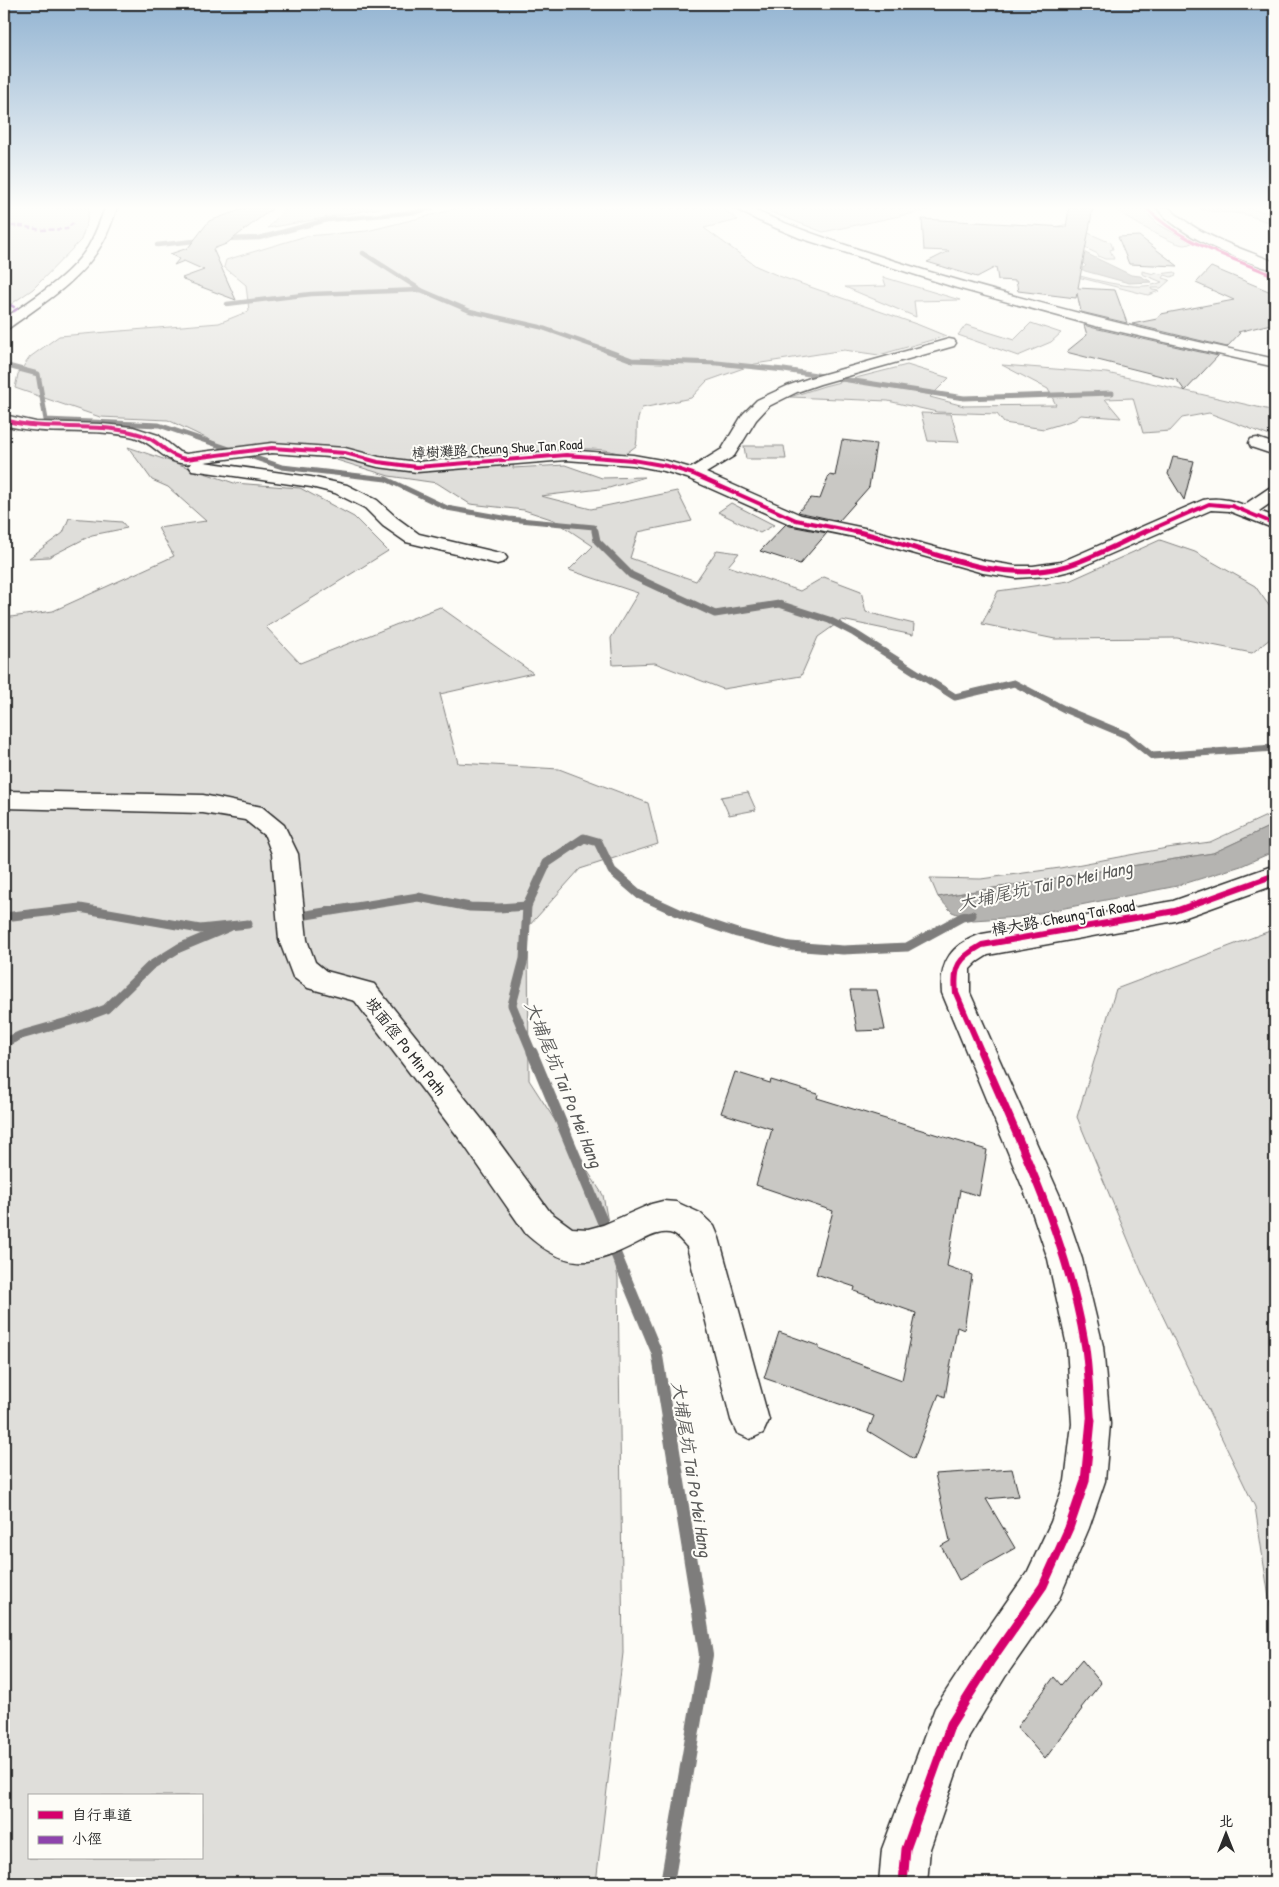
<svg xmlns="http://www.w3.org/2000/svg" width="1279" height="1887" font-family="'Patrick Hand','LXGW WenKai TC',sans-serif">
	<rect width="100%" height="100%" fill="#fdfcf7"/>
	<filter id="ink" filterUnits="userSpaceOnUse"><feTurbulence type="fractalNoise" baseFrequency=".02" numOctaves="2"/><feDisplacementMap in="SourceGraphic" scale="10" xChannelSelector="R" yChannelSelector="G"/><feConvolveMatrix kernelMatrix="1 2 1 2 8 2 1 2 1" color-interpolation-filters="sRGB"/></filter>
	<g filter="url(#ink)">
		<g fill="#dfdeda" stroke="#858482" fill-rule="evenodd">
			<polygon points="4,208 89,208 87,222 81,240 33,289 4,309"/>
			<polygon points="286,208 380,208 268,228"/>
			<path d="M460 208H722L738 220 704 228 756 266 779 276 919 325 946 336 879 355 844 350 755 364 707 381 691 398 642 408C634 425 639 429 636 446L624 455C594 443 548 452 515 455L513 468 565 465 602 478 645 477 609 488 541 496 591 509 677 491 692 521 638 532 630 558 696 581 717 550 739 553 728 566 800 591 824 577 861 591 866 612 914 624 913 635 842 620 818 637 801 676 723 689 655 663 613 665 611 638 638 593 569 570 593 546 554 520 524 510 470 504 437 483 389 476 330 458 231 450 168 420 100 417 15 388 18 374 30 357 59 336 219 323 249 311 246 285 224 267 226 260 306 236 367 231Z"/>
			<polygon points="760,208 938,208 823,232"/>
			<path d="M1114 208H1141L1158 224 1192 243C1189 244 1187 245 1184 245 1171 244 1124 217 1114 208Z"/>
			<polygon points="1201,208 1247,208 1275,214 1275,224 1244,214 1202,210"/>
			<polygon points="1068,224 1111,243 1113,249 1110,250 1114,259 1105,259 1098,256 1098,254 1045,229"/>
			<path d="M1034 263C1066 271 1133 296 1162 282L1142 274V271L1154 274V272L1160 274 1175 272 1176 275 1171 277 1165 275 1163 278 1170 280 1161 288H1151L1152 290 1159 291 1148 295 1046 269Z"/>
			<polygon points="883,277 960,300 914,301 916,317 845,287 886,286"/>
			<polygon points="1031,323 1061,333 1051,342 1018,356 958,335 966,325 1014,340"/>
			<polygon points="907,365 949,378 930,397 964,406 1056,405 1048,389 1002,365 1107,373 1275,411 1275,438 1209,413 1182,418 1170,431 1143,433 1133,398 1105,399 1121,418 1081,415 1074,420 1044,429 1004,423 997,414 937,412 888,401 790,397 824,386"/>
			<polygon points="921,413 951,414 959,442 928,441"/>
			<polygon points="784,446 786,459 746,459 744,446"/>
			<path d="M128 447 234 483 300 488 354 517 388 551 266 627 300 663 440 607 533 673 440 694 458 763 559 769 648 803 658 844 580 869 528 927 529 1080 603 1195 618 1278 623 1653 596 1883H4V618L53 611 174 556 158 528 206 521 168 487 152 480ZM29 1796H201V1858H29Z"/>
			<polygon points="731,503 774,525 760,533 718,512"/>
			<polygon points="69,518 122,522 127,528 92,535 49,557 29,558 63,533"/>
			<polygon points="1160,540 1195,552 1255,586 1275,614 1275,635 1252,653 1177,638 1055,639 982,624 998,591 1069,581"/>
			<polygon points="748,792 756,810 729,815 721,797"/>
			<polygon points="1275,812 1275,824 1213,853 938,897 930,878 981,879 1060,868 1167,848 1210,842"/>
			<polygon points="1275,929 1275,1637 1255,1507 1142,1273 1077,1117 1116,989"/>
		</g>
		<g fill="#b5b4b1" stroke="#7e7d7b">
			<polygon points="1073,247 1131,275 1140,276 1152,282 1129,283 1085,271 1081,269 1086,266 1083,263 1040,252"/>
			<polygon points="1275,824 1275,851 1241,866 1177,886 1019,917 973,920 952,912 938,897 1213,853"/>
		</g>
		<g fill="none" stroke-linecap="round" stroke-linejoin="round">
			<g stroke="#7e7d7b" stroke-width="4.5">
				<polyline points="222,239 259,238 327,220 417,212 432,208"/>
				<polyline points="157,245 204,240"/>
				<polyline points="363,253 421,290 470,311 540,327 608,351"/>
				<polyline points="227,304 311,294 421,290"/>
			</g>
			<g stroke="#7e7d7b" stroke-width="5">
				<polyline points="605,350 632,360 717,363 784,370 964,398 1112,393"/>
				<polyline points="4,365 38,374 46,420 159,425 282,467 386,479 447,508 509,519 594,527 595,533"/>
			</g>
			<polyline stroke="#7e7d7b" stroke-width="7" points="595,531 597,541 631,575 715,614 779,604 829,620 854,633 955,697 1014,683 1066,710 1126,735 1152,756 1275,748"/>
			<g stroke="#7e7d7b" stroke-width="9">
				<polyline points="4,917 80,908 200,929 248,924"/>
				<polyline points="294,917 418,897 470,907 499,908 527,906"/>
				<polyline points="4,1043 21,1035 85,1017 106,1009 150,966 179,948 229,927"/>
				<polyline points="532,1053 512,1005 524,959 527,906 547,863 584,838 598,842 612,871 640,895 686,916 737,933 790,946 843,950 907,947 962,917 972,915"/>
			</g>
			<polyline stroke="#7e7d7b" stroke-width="11" points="532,1052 657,1353 668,1421"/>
			<polyline stroke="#7e7d7b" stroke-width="14" points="667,1883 706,1655 668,1420"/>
		</g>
		<g fill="#c9c8c4" stroke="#2b2b2b">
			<polygon points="246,208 273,208 226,244 213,249 236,300 183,280 185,280 182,278 204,270 184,261 174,265 179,259 170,254 188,248 209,221"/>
			<polygon points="1069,208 1093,208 1078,288 1115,290 1127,323 1081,312 1077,293 1076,298 1018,291 1016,281 998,280 996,267 977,277 927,262 949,251 924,250 922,219 1066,227"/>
			<polygon points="1139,236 1144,240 1178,266 1129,264 1118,237"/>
			<polygon points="1211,267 1271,292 1275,292 1275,323 1238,332 1240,333 1227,347 1132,324 1157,319 1161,314 1234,300 1196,283"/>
			<polygon points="1084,325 1094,328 1218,356 1185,391 1177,380 1066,352 1087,335"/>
			<polygon points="842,440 876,444 869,487 839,521 798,512 811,498 820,499 829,475 835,476"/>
			<polygon points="1173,457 1194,461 1184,500 1168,474"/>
			<polygon points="786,524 790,526 827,533 800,564 760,551"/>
			<polygon points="850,990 877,990 885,1030 857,1031"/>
			<polygon points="735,1072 770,1083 771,1080 818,1094 817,1098 987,1150 979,1196 960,1190 947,1266 972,1275 964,1330 957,1327 945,1397 939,1394 914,1459 868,1431 874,1416 764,1378 779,1332 819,1346 819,1349 902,1380 916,1313 854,1291 855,1287 816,1274 833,1211 756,1185 772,1129 721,1113"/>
			<polygon points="1012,1469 1019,1496 986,1499 1015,1548 959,1580 941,1546 950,1541 935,1474"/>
			<polygon points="1082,1660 1101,1683 1081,1708 1082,1709 1045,1759 1017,1727 1054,1677 1061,1685"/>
		</g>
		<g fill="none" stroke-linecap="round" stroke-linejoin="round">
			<g stroke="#2b2b2b" stroke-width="3">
				<g id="minor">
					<path d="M734 208H749C807 234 869 253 930 272 1044 306 1159 334 1275 359V367L1095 326 957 288 800 238 757 220Z"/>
					<path d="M1157 208H1169C1199 236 1238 247 1275 262V270C1243 263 1177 235 1157 208Z"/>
					<path d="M949 339 954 340 956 343 954 346 820 384 797 392 769 406 756 420 734 456 706 473 801 515 869 529 985 561 1016 566H1033L1061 562 1203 500C1216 497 1232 500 1244 505L1269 488 1275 487V500L1259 511 1275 517V529L1229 511 1211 510 1074 570 1049 576 1016 578 983 573 859 538 790 524 687 478 664 471 633 465 566 460 417 472 378 467 344 458 272 453 204 462 311 477 347 485 377 500 397 518 419 534 504 554 507 558 504 562 497 564 406 542 383 526 365 508 335 493 311 487 192 470 189 466 191 463C166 467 156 443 134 437 91 427 48 437 4 425V415L36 422 101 424 133 427 158 435 179 452 186 454 272 443 345 448 379 457 417 462 566 450 633 455 667 461 691 468 722 449 743 414 757 400 787 386 810 378Z"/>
					<polygon points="1257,438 1275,444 1275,455 1251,447 1249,443 1251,439"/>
					<path d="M4 791 203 795 262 807 284 825 298 854 307 940 315 962 326 971 374 984 484 1122 550 1212 572 1228 588 1229 603 1225 651 1204 663 1201 676 1202 700 1213 714 1226 719 1238 769 1420 763 1433 750 1439 737 1433 731 1420 687 1247C683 1243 678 1236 673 1234 661 1230 649 1237 639 1242 593 1266 568 1272 526 1234L462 1142 355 1001 308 988 293 977 279 940 272 854 265 836 245 820 203 813 4 808Z"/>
					<path d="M1275 865V885L1175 921 988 955 977 962 970 969V993L1063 1203 1082 1259 1103 1346 1110 1424 1105 1481 1089 1528 1058 1601 1005 1677 969 1736 930 1849 927 1883H879L882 1849 935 1708 975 1647 1028 1571 1051 1522 1065 1481 1072 1424 1067 1346 1048 1259 1029 1203 942 993C939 961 952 944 982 934L1173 901Z"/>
				</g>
			</g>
			<g stroke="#2b2b2b" stroke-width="3">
				<path id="major" d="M105 208H117C112 221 108 235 100 247 79 282 42 304 9 328L4 329V319C33 298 68 278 88 247 95 235 100 221 105 208Z"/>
			</g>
			<use href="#minor" fill="#fdfcf7" fill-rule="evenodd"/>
			<use href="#major" fill="#fdfcf7" fill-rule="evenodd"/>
			<g stroke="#8e44ad" stroke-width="2.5" stroke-dasharray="5 2.5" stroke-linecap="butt">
				<polyline points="4,226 21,226 42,230 67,229 73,223"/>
				<polyline points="4,301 17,309 4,318"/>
			</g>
			<g stroke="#fdfcf7" stroke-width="4.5">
				<path id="cycleway-far5" d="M1146 208C1181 243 1230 257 1275 276"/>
			</g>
			<g stroke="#fdfcf7" stroke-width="5.5">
				<g id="cycleway-far4">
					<path d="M4 420C47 432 92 422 135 433 159 438 165 456 186 459L272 448 345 453 378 462 417 467 566 455 633 460 667 466 693 474 796 520 861 533"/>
					<polyline points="1143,533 1209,504 1232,506 1275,524"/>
				</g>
			</g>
			<g stroke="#fdfcf7" stroke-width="8">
				<path id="cycleway-far3" d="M854 531C923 545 995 587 1066 566 1093 558 1120 543 1146 531"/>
			</g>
			<g stroke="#fdfcf7" stroke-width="9">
				<path id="cycleway-far2" d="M982 1053 956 993C953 966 959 958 982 945L1175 911 1275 875"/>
			</g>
			<g stroke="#fdfcf7" stroke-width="11">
				<path id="cycleway-far1" d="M981 1052C1022 1147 1068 1242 1085 1345 1089 1370 1089 1396 1091 1421"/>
			</g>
			<g stroke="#fdfcf7" stroke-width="12">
				<polyline id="cycleway" points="903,1883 906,1849 951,1724 990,1662 1043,1586 1069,1528 1085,1481 1091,1420"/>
			</g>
			<use href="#cycleway-far5" stroke="#d6006c" stroke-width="3"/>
			<use href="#cycleway-far4" stroke="#d6006c" stroke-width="4"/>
			<use href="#cycleway-far3" stroke="#d6006c" stroke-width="5"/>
			<use href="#cycleway-far2" stroke="#d6006c" stroke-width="6"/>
			<use href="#cycleway-far1" stroke="#d6006c" stroke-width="8"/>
			<use href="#cycleway" stroke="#d6006c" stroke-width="9"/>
		</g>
	</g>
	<linearGradient id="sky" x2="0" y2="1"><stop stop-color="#93b4d2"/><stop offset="0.44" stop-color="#fefefb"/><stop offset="1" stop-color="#fefefb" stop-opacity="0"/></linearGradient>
	<rect width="1279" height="472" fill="url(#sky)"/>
	<g text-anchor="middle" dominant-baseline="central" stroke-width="4" stroke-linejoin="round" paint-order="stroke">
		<g font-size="14" fill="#2b2b2b" stroke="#fdfcf7">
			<text transform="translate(497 448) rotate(-3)">樟樹灘路 Cheung Shue Tan Road</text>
		</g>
		<g font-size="16" fill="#2b2b2b" stroke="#fdfcf7">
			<text transform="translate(1063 917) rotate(-10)">樟大路 Cheung Tai Road</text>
			<text transform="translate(406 1046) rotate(52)">坡面徑 Po Min Path</text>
		</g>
		<g font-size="18" font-style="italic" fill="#5b5b5a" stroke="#fdfcf7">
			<text transform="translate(1045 885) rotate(-12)">大埔尾坑 Tai Po Mei Hang</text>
			<text transform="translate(564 1084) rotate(68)">大埔尾坑 Tai Po Mei Hang</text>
			<text transform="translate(692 1469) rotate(81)">大埔尾坑 Tai Po Mei Hang</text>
		</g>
	</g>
	<rect width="1279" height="1887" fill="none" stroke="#fdfcf7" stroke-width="20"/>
	<rect x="10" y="10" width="1259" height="1867" fill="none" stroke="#2b2b2b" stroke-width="2" filter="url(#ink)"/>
	<rect x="28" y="1794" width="175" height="65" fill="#fdfcf7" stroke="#a9a8a5"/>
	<rect x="38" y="1811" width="25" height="8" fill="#d6006c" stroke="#a9a8a5"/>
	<text x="72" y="1820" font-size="15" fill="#2b2b2b">自行車道</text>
	<rect x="38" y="1836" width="25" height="8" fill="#8e44ad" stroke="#a9a8a5"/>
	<text x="72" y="1844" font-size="15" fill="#2b2b2b">小徑</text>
	<g transform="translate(1226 1834)" stroke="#fdfcf7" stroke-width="4" paint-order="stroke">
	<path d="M0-4L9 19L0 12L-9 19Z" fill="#2b2b2b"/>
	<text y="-8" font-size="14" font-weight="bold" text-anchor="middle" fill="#2b2b2b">北</text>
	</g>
</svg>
